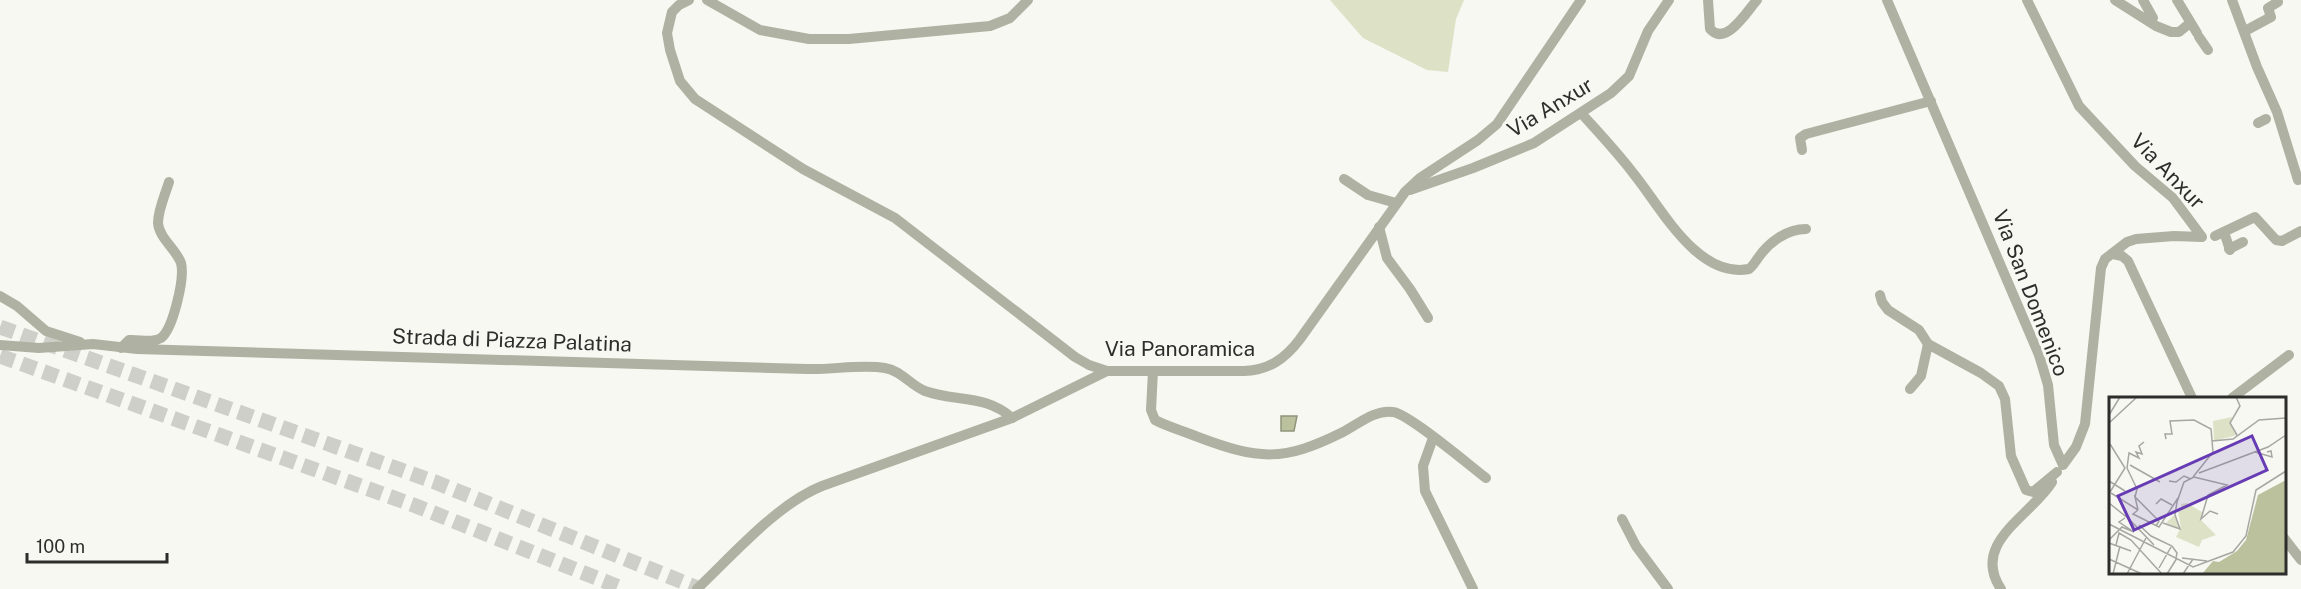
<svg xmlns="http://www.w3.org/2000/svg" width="2301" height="589" font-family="'Public Sans',sans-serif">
	<rect width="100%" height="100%" fill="#f6f8f1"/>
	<polygon fill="#dde2c6" points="1330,0 1464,0 1456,19 1448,72 1427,70 1363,38"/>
	<polygon fill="#bbc19d" stroke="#90957b" stroke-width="1.5" points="1281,416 1297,416 1294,431 1281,431"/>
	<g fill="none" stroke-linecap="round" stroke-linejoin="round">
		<g stroke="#cecfc9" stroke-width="15" stroke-dasharray="15 8" stroke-linecap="butt">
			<polyline points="0,327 435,482 700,589"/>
			<polyline points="0,356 416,506 624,589"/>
		</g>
		<g stroke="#afb2a2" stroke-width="10">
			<path d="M689 0 679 5 672 12 667 33 670 50 680 81 695 99 803 169 895 218 1075 357 1089 365 1107 371H1244C1269 370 1285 359 1300 339L1405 192 1420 178 1478 140 1497 124 1581 0"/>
			<polyline points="707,0 760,30 809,39 849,39 990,26 1010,18 1028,0"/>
			<path d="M1708 0 1710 29C1726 47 1747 11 1757 0"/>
			<polyline points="1887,0 2039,355 2048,385 2054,445 2063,465 2076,447 2085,424 2101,268 2105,259 2127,242 2136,239 2174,236 2202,237 2173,198 2135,166 2079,106 2027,0"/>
			<polyline points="2115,0 2156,26 2171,32 2179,32 2190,23"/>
			<polyline points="2143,0 2153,18"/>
			<polyline points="2177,0 2197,33"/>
			<polyline points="2232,0 2257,67 2277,112 2298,180"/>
			<polyline points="2245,31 2271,17 2268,8 2278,2"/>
			<polyline points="2199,37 2208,50"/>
			<path d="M1581 113C1599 133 1617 152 1633 173 1661 207 1697 279 1749 269 1753 266 1755 262 1758 258 1769 242 1787 229 1806 229"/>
			<polyline points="2258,123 2266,119"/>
			<polyline points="1802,150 1800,138 1806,134 1931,101"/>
			<polyline points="1344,179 1368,195 1396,203"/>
			<polyline points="1410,190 1473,168 1534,143 1611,93 1629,76 1648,31 1669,0"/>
			<polyline points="1379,227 1387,258 1410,289 1428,318"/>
			<polyline points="2224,232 2230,250"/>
			<polyline points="2215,236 2255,217 2276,240 2282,241 2301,231"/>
			<polyline points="2229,249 2243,242"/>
			<polyline points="2113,254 2122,256 2128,261 2192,398"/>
			<polyline points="1880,295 1882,302 1888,310 1919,330 1928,344 1981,373 1999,386 2005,399 2011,456 2026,490 2033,492 2057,472"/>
			<polyline points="0,296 17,306 46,331 80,342"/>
			<path d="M0 345 39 348 93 344 137 349 807 369C832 370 861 364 885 368 902 371 910 385 925 391 955 402 986 394 1012 418"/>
			<path d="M121 348 129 340C140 339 151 344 161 338 173 329 185 278 181 263 176 249 159 238 158 223 158 210 165 195 169 182"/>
			<path d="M1153 371 1151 410 1155 420C1168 427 1184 431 1198 437 1259 460 1283 462 1343 432 1357 425 1375 409 1393 412 1409 414 1469 465 1486 478"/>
			<polyline points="1910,389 1921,376 1928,344"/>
			<polyline points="2232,398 2289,355"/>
			<polyline points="1433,438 1423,466 1425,491 1473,589"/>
			<polyline points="1622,519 1636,546 1668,589"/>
			<polyline points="2284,538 2301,560"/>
			<path d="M697 589C733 555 777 504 822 486L1012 418 1107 371"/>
			<path d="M2001 589C1970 543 2031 516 2052 482"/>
		</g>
	</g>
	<g text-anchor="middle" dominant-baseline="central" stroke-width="6" stroke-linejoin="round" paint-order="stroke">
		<g font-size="21" fill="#2d2d2b" stroke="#f6f8f1">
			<text transform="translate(1550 107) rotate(-31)">Via Anxur</text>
			<text transform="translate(2168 171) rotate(46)">Via Anxur</text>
			<text transform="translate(2031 293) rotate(69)">Via San Domenico</text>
			<text transform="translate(512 340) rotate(2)">Strada di Piazza Palatina</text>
			<text x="1180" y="348">Via Panoramica</text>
		</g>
	</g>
	<g transform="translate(2109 397)">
		<rect width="177" height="177" fill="#f6f8f1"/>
		<path d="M123 20 121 26 128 38 105 44 104 24ZM78 106 93 115 92 123 107 138 93 143 90 150 67 140 71 132 57 126 65 118 72 131 69 114 73 113 72 107Z" fill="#dde2c6"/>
		<path d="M177 83V177H93L104 164 110 165 128 154 137 143 149 98Z" fill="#bbc19d"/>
		<path fill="none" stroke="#a6a7a2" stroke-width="1.5" d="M127 0 131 9 121 26 128 38M0 18 11 0M0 26 28 0M57 42 56 37H63L61 24 85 23 102 32 104 55 84 80M103 44 124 42 150 23 177 21M146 55 163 60 162 54 158 55M21 68 51 85M18 71 20 56 30 61 27 55 33 57 30 49 35 45M18 71 28 92 26 100M90 76 159 50 177 38M0 84 16 94M60 84 67 85 75 79 82 82M1 95 16 71 1 47M2 96 29 113M0 106 20 122M47 107 52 102 63 108M29 113 24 117 50 130 69 101M29 113 26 100 50 124 47 129M20 122 45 148M54 126 71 132 66 118 68 105 75 85 85 80 118 88 99 98 92 122 101 114 109 117M0 127 84 170 124 155 137 139 147 93 177 74M30 128 42 139 63 149 68 156 67 161M0 143 13 130 25 135 10 125 16 121M0 146 22 154M7 148 10 136 22 143 53 177M73 161 98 164M0 162 33 177M50 171 62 150M4 177 11 149M18 177 37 141M58 177 68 161M74 177 84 162"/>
		<path fill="#673bb3" fill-opacity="0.15" stroke="#673bb3" stroke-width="3" d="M143 39 158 73 25 133 9 99Z"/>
		<rect width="177" height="177" fill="none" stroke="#2d2d2b" stroke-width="3"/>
	</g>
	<path d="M27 553v9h140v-9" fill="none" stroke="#2d2d2b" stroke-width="3"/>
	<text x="36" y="553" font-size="18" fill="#2d2d2b" stroke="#f6f8f1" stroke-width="4.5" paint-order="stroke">100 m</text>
</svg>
